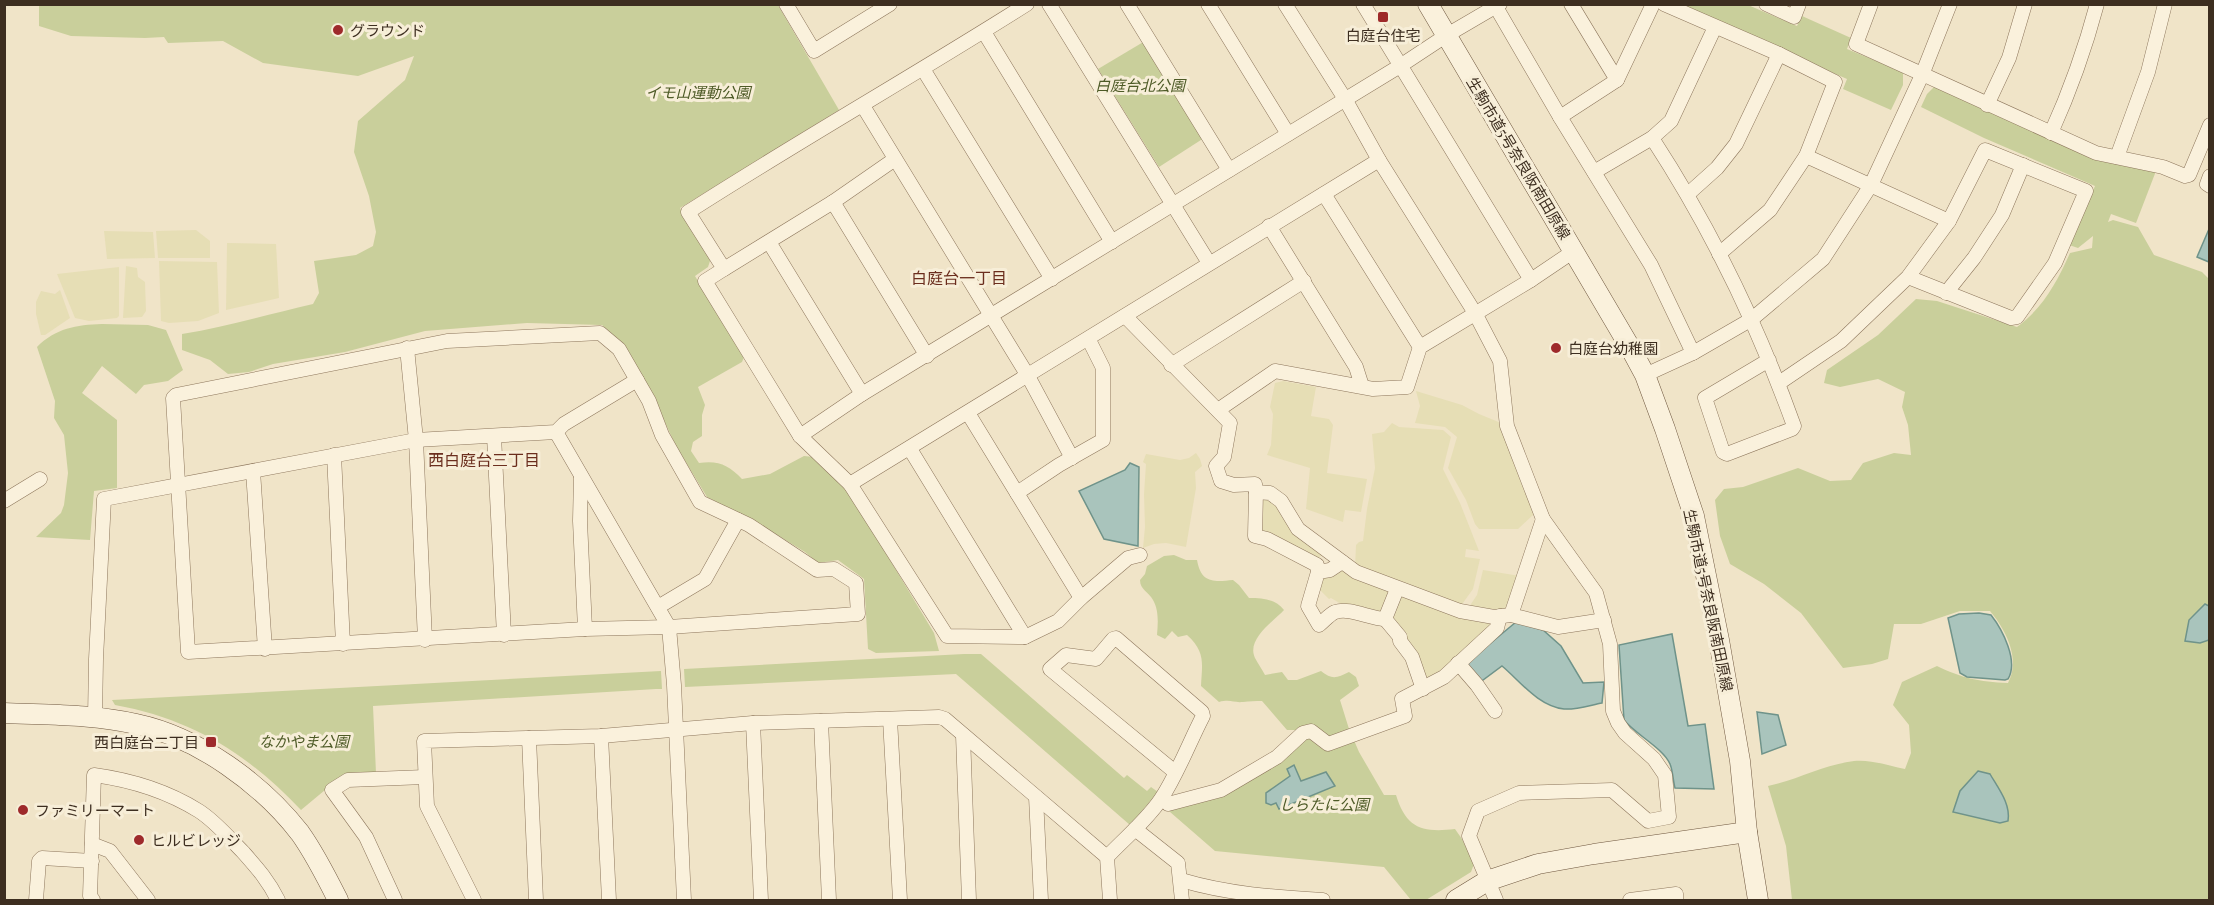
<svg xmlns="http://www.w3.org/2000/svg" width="2214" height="905" font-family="'Playfair Display','Noto Sans JP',serif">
	<rect width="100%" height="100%" fill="#f0e4c8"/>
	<g fill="#e6deb5">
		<polygon points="196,230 210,241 210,258 158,258 156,231"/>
		<polygon points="104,231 153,232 155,258 107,259"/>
		<polygon points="227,243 276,244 279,298 226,310"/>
		<polygon points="159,261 217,262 219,313 198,321 169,323 161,321"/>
		<polygon points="126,266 137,268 138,277 145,282 146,311 142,317 123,318"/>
		<polygon points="119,267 119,316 117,318 89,321 75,318 57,274"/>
		<polygon points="60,290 70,318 45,335 41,335 36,314 36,302 41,291 55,294"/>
		<polygon points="1283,381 1316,387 1311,416 1329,419 1333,425 1327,473 1367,479 1361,512 1345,510 1343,522 1306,509 1310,468 1267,455 1271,445 1273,414 1270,407 1275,383"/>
		<polygon points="1416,391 1462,405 1479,414 1501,423 1534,514 1518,529 1479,529 1475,524 1466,500 1448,468 1457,437 1445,427 1415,423 1420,406"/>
		<polygon points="1392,423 1399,427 1443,430 1451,437 1443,469 1460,503 1479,551 1466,549 1465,557 1480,559 1473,589 1460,607 1355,568 1356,545 1359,542 1363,541 1367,509 1375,468 1372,434 1384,432"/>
		<polygon points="1196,453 1200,459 1202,466 1195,472 1196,488 1186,547 1166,543 1154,544 1143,548 1145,527 1144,494 1146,464 1143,462 1146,454 1180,460 1189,458"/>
		<polygon points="1260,499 1275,500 1323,553 1316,562 1262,535"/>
		<polygon points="1341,569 1392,593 1384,613 1348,608 1331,598 1329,599 1315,585 1318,576"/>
		<polygon points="1483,570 1520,576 1510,609 1501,613 1467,610 1477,595"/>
		<polygon points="1404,595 1489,622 1495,627 1440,675 1425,683 1403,641 1407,633 1395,628 1390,622 1397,599"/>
	</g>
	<g fill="#c9cf9b">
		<path d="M39 5H778L839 110 680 208 711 258 708 267 695 276 744 357 742 362 698 387 705 405 702 415V436L693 442 691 451 699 463C718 460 729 465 742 479L770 474 804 456 814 457 846 487 934 633 939 651 876 653 868 649 864 579 838 560 818 563 805 552 759 524 707 497 676 446 652 395 623 344 602 325 527 323 425 331 345 352 273 364 249 372 228 374 210 360 182 350V334C227 327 269 314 313 304L319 293 314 261 356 255 373 246 376 232 369 196 354 152 358 121 405 80 414 56 358 76 263 63 223 41 168 43 164 37 145 38 71 36 39 26Z"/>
		<polygon points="1678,5 1748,5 1797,26 1802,16 1851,38 1847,49 1903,72 1903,85 1891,110 1843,89 1847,79"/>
		<polygon points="1145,41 1204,138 1159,167 1098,69"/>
		<path d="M1935 86 2156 171 2136 223 2111 214 2108 222 2113 220 2138 227 2154 255 2202 272 2209 279V900H1792L1786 846 1768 786C1797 780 1823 765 1854 761 1869 759 1890 766 1905 769L1911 753 1909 725 1893 705 1902 682 1937 666C1962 678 1979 682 2008 683 2021 659 2006 630 1990 611H1960L1921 624H1894L1888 659 1872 664 1843 668 1801 613 1764 584 1730 564 1720 536 1715 500 1724 489 1743 487 1798 468 1830 481 1851 480 1863 463 1894 453 1911 455 1908 425 1902 407 1905 392 1878 379 1840 387 1824 383 1827 370 1878 335 1916 299 1937 301 2017 327C2043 308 2057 282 2070 253L2092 248 2093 236 2078 248 2069 245 2095 186 1984 138 1921 107 1927 94Z"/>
		<path d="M102 324 148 325 166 330 183 370 168 381 144 385 136 394 102 366 82 393 117 420V488L94 491 90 540 36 537 61 513 64 505 68 473 64 435 54 418 55 401 37 347C56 328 76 325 102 324Z"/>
		<path d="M1174 555 1186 560H1197C1201 583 1213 582 1233 580L1239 585 1249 598C1263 598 1275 599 1284 610 1274 621 1246 639 1255 658 1258 664 1262 669 1265 675L1282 672 1288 680H1297L1321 671C1332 680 1337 678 1349 672L1356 677 1359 686 1340 700 1349 729 1328 738 1297 730H1287L1262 701C1255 701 1250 701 1243 702 1233 703 1231 699 1219 702L1201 686C1202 664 1206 652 1187 635L1178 637 1172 631 1165 639 1157 635C1158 624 1159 610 1153 600 1149 592 1140 590 1140 580L1145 574 1147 566 1164 556Z"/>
		<polygon points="964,654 981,654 1124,778 1127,775 1147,791 1151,787 1158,792 1130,825 956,674 685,687 684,669"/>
		<path d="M661 671 662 689H656L373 706 376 773 343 775 301 810C248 754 192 719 115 705L112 700Z"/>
		<path d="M1305 736 1327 747 1353 738 1359 752 1384 795H1396C1406 828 1422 833 1455 829L1462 839 1474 864 1471 872 1426 900H1411L1384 867 1215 851 1162 805 1222 794Z"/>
	</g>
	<g fill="#a9c4bc" stroke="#6f938a" stroke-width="1.5">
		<polygon points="2209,229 2209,262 2197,257"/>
		<polygon points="1130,463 1139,467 1138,546 1104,539 1079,491 1125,470"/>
		<polygon points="2205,604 2209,606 2209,640 2200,643 2185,641 2189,620"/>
		<path d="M1979 613 1991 615C2002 629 2019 661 2008 679L2005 680 1967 677 1960 673 1948 618 1959 614Z"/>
		<path d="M1516 622 1543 630 1561 646 1583 683 1604 682 1602 703C1591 705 1576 710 1564 709 1538 706 1520 681 1502 666L1479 683 1463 666Z"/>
		<path d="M1672 634 1688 726 1705 724 1714 789 1675 788C1673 781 1673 771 1670 764 1663 748 1635 734 1624 720L1619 645Z"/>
		<polygon points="1757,712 1778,715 1786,745 1762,754"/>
		<polygon points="1294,765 1301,781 1326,772 1335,786 1279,809 1276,803 1271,805 1266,803 1266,793 1290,776 1287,769"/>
		<path d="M1978 771 1990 774C1998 788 2011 804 2008 821L2000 823 1953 812 1960 791Z"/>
	</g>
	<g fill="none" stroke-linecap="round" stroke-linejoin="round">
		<g stroke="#8d765c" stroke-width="15">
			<g id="street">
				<polyline points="786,4 814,51 890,4"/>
				<path d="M1027 4C915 75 800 140 688 212L724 269 705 281 800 436 850 484 947 636 1025 637 1058 621 1081 598 1128 558 1140 555"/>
				<polyline points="1049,4 1209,263"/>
				<polyline points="1127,4 1229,170"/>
				<polyline points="1208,4 1288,134"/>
				<polyline points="1285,4 1345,99 1379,160 1475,313 1500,361 1507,426 1543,519 1596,593 1610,644 1613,711 1618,723 1625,733 1654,759 1665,775 1669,817 1648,821 1612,790 1519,793 1478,811 1469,836 1496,900"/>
				<polyline points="1363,4 1531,280"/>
				<polyline points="1571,4 1617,80"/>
				<polyline points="1664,4 1779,54 1835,82 1806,156 1770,210 1719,254"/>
				<polyline points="1766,4 1794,17 1799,4"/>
				<polyline points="1871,4 1856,44 2096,153 2163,167 2185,176 2189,175 2210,125"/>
				<polyline points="1496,7 1560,117 1651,265 1693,353"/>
				<polyline points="984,32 1112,242"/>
				<polyline points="923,69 1052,279"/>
				<polyline points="1987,105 2009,58 2025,4"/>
				<polyline points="863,106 1028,376 1072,458"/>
				<polyline points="1560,117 1617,80 1653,4"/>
				<path d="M2051 133C2070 91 2085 49 2097 4"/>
				<path d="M1652 138C1712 230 1757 323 1794 426L1792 429 1727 454 1723 452 1705 398 1769 360"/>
				<polyline points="1806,156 1949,221"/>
				<polyline points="2117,157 2148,72 2165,4"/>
				<polyline points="1594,172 1652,138 1671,121 1715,27"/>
				<polyline points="2210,176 2207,184 2210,186"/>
				<polyline points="1324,194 1420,347"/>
				<polyline points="1688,194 1717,168 1736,144 1779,54"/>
				<polyline points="833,202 927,356"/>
				<polyline points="1269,226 1356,367 1362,386"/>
				<polyline points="769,242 862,394"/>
				<polyline points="724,269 833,202 895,159"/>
				<polyline points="1946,293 1974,258 2002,215 2023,165"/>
				<polyline points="1125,316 1230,423 1224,457 1216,466 1221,481 1234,485 1255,484 1256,492 1270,493 1281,501 1298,529 1356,572 1460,611 1494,617 1511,615"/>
				<polygon points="600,333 619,349 649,401 662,435 700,502 749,525 817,570 834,569 856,583 858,614 669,627 585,629 188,652 173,398 176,395 447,341"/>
				<polyline points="407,348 416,440 425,640"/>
				<polyline points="1171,365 1304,281"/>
				<polyline points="1645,375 1693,353 1752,319 1823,259 1871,185 1922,75 1950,4"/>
				<polyline points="1779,383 1841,341 1908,277 1949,221 1985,150 2086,191 2055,263 2017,317 2011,318 1908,277"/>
				<polyline points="1218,410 1275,371 1373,389 1407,387 1420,347 1531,280 1574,251"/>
				<polyline points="968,413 1081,598"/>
				<polyline points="556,432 669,627 674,685 684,900"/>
				<polyline points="494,436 504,635"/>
				<polyline points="800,436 862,394 1400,66 1447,35 1500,4"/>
				<polyline points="910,449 1025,637"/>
				<polyline points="334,455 343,644"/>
				<polyline points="253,471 265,649"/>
				<polyline points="581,476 580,521 585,629"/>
				<polyline points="850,484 1379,160"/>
				<polyline points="1256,492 1255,536 1267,539 1317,565 1318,572"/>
				<polyline points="1017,493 1059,465 1103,440 1103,368 1089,340"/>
				<polyline points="4,501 40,479"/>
				<polyline points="1543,519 1511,615 1558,627 1604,620"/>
				<path d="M1342 562 1330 570 1318 572 1308 606 1319 625C1324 621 1330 614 1335 612 1350 607 1370 619 1385 619"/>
				<polyline points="1397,589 1385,619 1400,637 1400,641 1412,657 1423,689"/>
				<polyline points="658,607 705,579 738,520"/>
				<polyline points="1458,663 1477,685 1495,711"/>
				<polyline points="95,718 96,659 104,499 416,440 556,432 564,424 637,380"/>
				<polyline points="890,719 900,900"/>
				<polyline points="821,721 829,900"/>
				<polyline points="753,723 761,900"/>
				<polyline points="963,735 969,900"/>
				<polyline points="601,736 609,900"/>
				<polyline points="529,738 536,900"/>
				<polyline points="1036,797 1041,900"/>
				<polyline points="1168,804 1221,790 1277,757 1303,733 1311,731 1328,744 1405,716 1402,699 1444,677 1497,628 1500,616"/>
				<polyline points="1135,829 1178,863 1182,900"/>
				<polyline points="92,844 110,851 148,900"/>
				<path d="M1107 857C1125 838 1147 820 1161 799 1178 773 1189 743 1203 716L1202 712 1116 638 1113 639 1096 659 1066 655 1050 669 1175 772"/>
				<path d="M1181 880C1228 894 1274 897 1323 900"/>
				<polyline points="36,900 39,861 42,858 92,861"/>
				<path d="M93 900 90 896 94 775C131 780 167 791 199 811 216 822 229 838 243 852 258 869 268 880 278 900"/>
				<polyline points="395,900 366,837 332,790 348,780 425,777"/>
				<polyline points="474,900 427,806 424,741 601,736 753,723 939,717 945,719 1107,857 1110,900"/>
				<polyline points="1630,900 1676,894 1676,900"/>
			</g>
		</g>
		<g stroke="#6f573f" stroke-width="21">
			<g id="secondary">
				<polyline points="1428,4 1631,349 1645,375 1665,429 1694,516 1719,640 1740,761 1747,832 1758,900"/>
				<path d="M4 713C48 715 93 714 136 724 198 737 262 784 300 833 315 854 327 878 338 900"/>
				<polyline points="1456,900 1487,881 1538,864 1594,854 1747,832"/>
			</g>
		</g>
		<use href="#street" stroke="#faf1dc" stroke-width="14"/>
		<use href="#secondary" stroke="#faf1dc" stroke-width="20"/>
	</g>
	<g fill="#9e2a2b" stroke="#f7eed8" stroke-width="2">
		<rect x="1377" y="11" width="12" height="12" rx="3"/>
		<circle cx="338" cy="30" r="6"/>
		<circle cx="1556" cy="348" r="6"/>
		<rect x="205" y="736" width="12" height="12" rx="3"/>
		<circle cx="23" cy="810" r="6"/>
		<circle cx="139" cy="840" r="6"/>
	</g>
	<g text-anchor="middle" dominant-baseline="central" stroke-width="6" stroke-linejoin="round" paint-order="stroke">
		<g font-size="15" fill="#3d2e20" stroke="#f7eed8" text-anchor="start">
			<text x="350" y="30">グラウンド</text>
			<text x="1383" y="35" text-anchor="middle">白庭台住宅</text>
			<text x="1568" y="348">白庭台幼稚園</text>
			<text x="199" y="742" text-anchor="end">西白庭台二丁目</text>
			<text x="35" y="810">ファミリーマート</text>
			<text x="151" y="840">ヒルビレッジ</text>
		</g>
		<g font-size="15" font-style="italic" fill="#4d5a26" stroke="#f7eed8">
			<text x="1140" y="85">白庭台北公園</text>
			<text x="698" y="92">イモ山運動公園</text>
			<text x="304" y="741">なかやま公園</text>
			<text x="1324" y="804">しらたに公園</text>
		</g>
		<g font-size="15" fill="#3d2e20" stroke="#f7eed8">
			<text transform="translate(1519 158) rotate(59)">生駒市道5号奈良阪南田原線</text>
			<text transform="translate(1709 600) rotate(78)">生駒市道5号奈良阪南田原線</text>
		</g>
		<g font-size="16" fill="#6b2e1e" stroke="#f7eed8">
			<text x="959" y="277">白庭台一丁目</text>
			<text x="484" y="459">西白庭台三丁目</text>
		</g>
	</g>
	<rect width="2214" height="905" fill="none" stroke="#3d2e20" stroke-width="12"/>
</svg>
